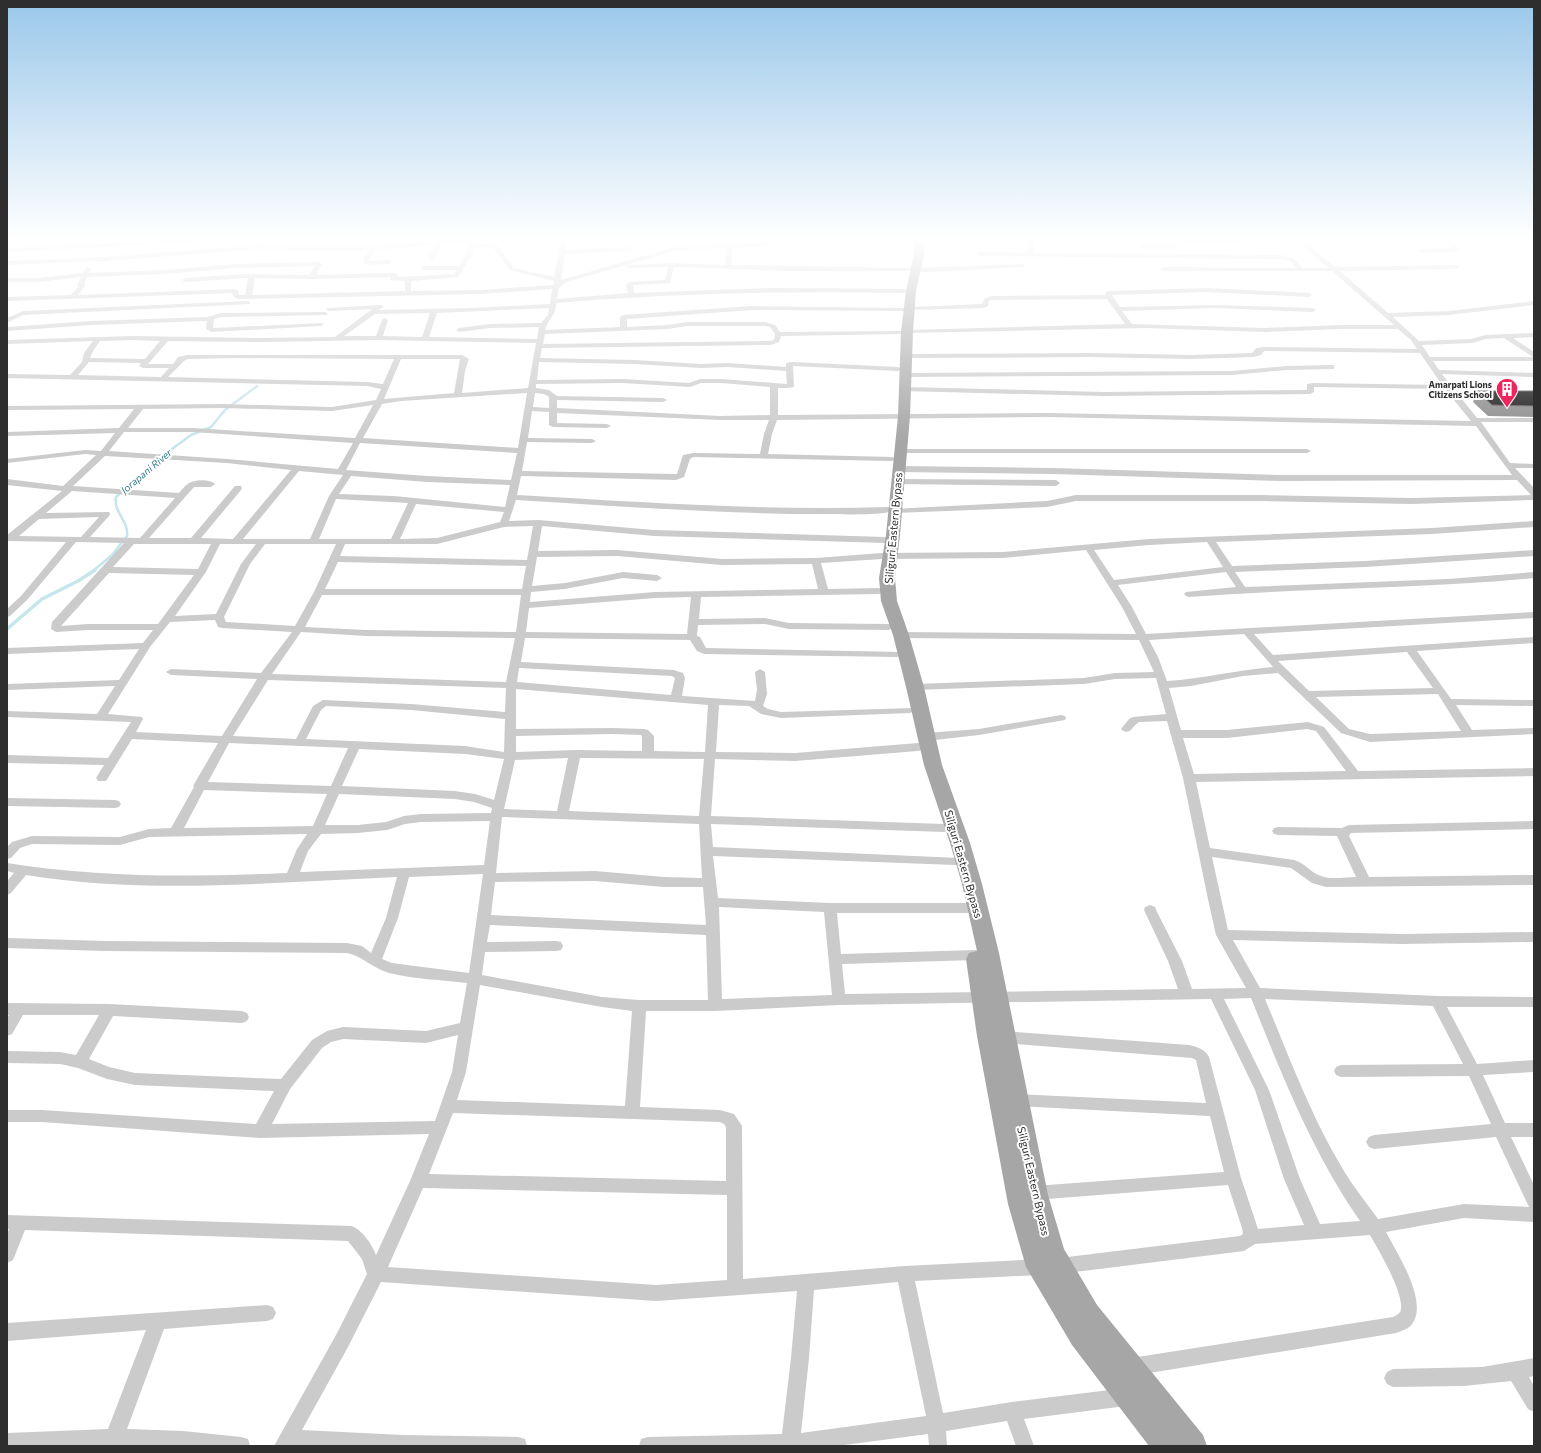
<svg xmlns="http://www.w3.org/2000/svg" width="1541" height="1453" font-family="Commissioner,sans-serif">
	<rect width="100%" height="100%" fill="#fff"/>
	<g fill="none" stroke-linecap="round" stroke-linejoin="round">
		<polyline stroke="#c5e6ed" stroke-width="2" points="256,387 257,386"/>
		<path stroke="#c5e6ed" stroke-width="2.5" d="M93 571 112 555 127 536C129 521 113 512 116 497L157 460 191 435 211 427 225 410 257 386"/>
		<polyline stroke="#c5e6ed" stroke-width="3.5" points="7,629 42,599 78,581 95,570"/>
		<g fill="#cbcbcb" fill-rule="evenodd">
			<polygon points="172,240 205,240 202,242 7,252 7,248"/>
			<path d="M450 240H476L475 243 497 245 514 268 554 277 561 240H567L565 250 631 247 634 249 631 251 565 254 561 280 674 247 769 242 775 240H782L770 246 732 248 731 265 911 268 912 269 909 271H796L674 267 670 283 633 285 634 293 773 288 905 289 908 291 905 293C789 291 673 293 556 303 556 316 548 319 545 330L620 327V317L623 315 752 306 905 308 906 309 903 311 752 310 627 319V327L668 325 687 322H765L775 325 780 332 902 331V333L900 334 781 336 779 342 771 345 542 348 540 358 635 360 701 364 727 363 786 367V363L791 362 898 367 902 369 898 371 793 366 794 387 787 388H778V415L1047 413 1471 421 1445 389 1314 387V392L1310 394 1103 396 902 391V387H905L1103 392 1307 390V384L1313 383 1442 385 1420 353 1264 351 1261 355 1253 357 1192 359 1089 357 903 358 902 356 906 354 1089 353 1192 355 1252 353 1256 348 1264 347 1417 349 1411 340 1398 329H1341L1265 332 1146 328 905 333V331L907 330 1125 324 1107 299 992 300 989 301 988 306 983 308 908 310 907 309 910 307 982 304 984 299 991 296 1105 295V293L1108 291 1207 288 1309 293 1312 295 1309 297 1207 292 1112 295 1120 307 1215 305 1313 308 1316 310 1313 312 1215 308 1122 311 1132 324 1265 328 1341 325H1394L1332 271H1163L1160 269 1163 267 1296 268 1290 261 1282 259 979 256 976 254 979 252 1028 253V240H1034V253L1282 255 1294 259 1303 268H1328L1300 243 1268 244 1265 242 1266 241 1358 240 1355 242 1307 243 1335 267 1456 265 1459 267 1456 269 1340 271 1388 313 1449 311 1534 301V305L1449 315 1393 317 1419 341 1471 339 1485 335 1534 333V337L1513 338 1534 352V361H1433L1439 370 1534 373V377L1442 374 1477 418H1534V422H1481L1510 463 1534 464V468H1515L1534 488V500L1411 504 1261 501H1076L1047 507 895 513 892 511C881 516 836 514 822 514 720 514 618 506 516 500L509 521 538 520 654 530 885 537 890 540 885 543 654 536 542 526 538 551 617 550 722 559 816 558 882 553 1003 552 1149 539 1432 528 1534 521V527L1432 534 1216 542 1232 566 1365 561 1534 550V556L1365 567 1235 572 1245 587 1448 579 1534 572V578C1419 589 1304 588 1189 597L1186 596 1184 594 1186 592 1236 587 1226 572 1118 585 1132 607 1146 634 1534 612V618L1254 634 1273 655 1534 637V643L1417 651 1451 699 1534 700V706L1456 705 1472 730 1534 728V734L1370 742 1341 733 1278 673 1243 676 1191 686 1169 688 1181 730H1227L1308 722 1324 727 1358 771 1534 768V776L1196 782 1210 848 1294 860C1305 863 1311 873 1321 876 1331 880 1346 877 1356 877L1337 836 1278 835 1274 834 1272 831 1274 828 1278 827 1342 828 1349 825 1534 821V829L1351 833 1349 836 1369 877 1534 875V885L1326 887 1312 883 1291 868 1212 857 1228 930 1402 934 1534 932V942L1402 944 1233 940 1260 988 1437 996 1534 997V1007H1447L1477 1064 1534 1060V1072L1483 1075 1505 1123H1534V1137H1511L1534 1185V1222L1464 1218 1386 1232C1397 1253 1429 1302 1412 1324 1409 1329 1401 1331 1396 1333L1131 1376 1125 1373 1122 1367 1125 1361 1131 1358 1393 1317C1397 1315 1401 1313 1401 1309 1403 1291 1379 1251 1370 1235L1255 1244 1244 1251 1059 1274 1053 1272 1051 1266 1053 1260 1059 1258 1240 1236 1243 1234 1242 1228 1228 1185 1034 1200 1028 1198 1026 1193 1028 1188 1034 1186 1224 1172 1210 1116 1016 1106 1011 1104 1009 1100 1011 1096 1016 1094 1206 1103 1196 1060 1192 1058 1004 1043 999 1041 997 1037 999 1033 1004 1031 1189 1045C1197 1047 1205 1049 1209 1057L1241 1178 1258 1229 1304 1225 1284 1179 1255 1090 1211 999 839 1005 715 1011H646L640 1107 720 1110 734 1114 742 1126 743 1279 905 1266 1040 1259 1046 1261 1048 1267 1046 1273 1040 1275 915 1281 943 1413 1012 1402 1126 1388 1132 1391 1135 1397 1132 1403 1126 1406 1024 1419 1034 1446H1016L1007 1421 946 1431 947 1446H929L928 1434 837 1446H639L641 1439 648 1437 782 1434 791 1358 797 1291 656 1301 381 1282 348 1347 302 1430 403 1435 518 1437 525 1439 527 1446H274L336 1335 367 1274 362 1259 348 1241 25 1230 13 1260 7 1263V1234L9 1229H7V1215L352 1226C362 1230 372 1244 376 1255L410 1181 429 1134 260 1138 42 1122H7V1110H42L256 1124 274 1091 135 1085 107 1079 78 1068 60 1064 7 1063V1051L60 1052 76 1055 99 1015H23L12 1034 7 1036V1018L9 1015H7V1003L109 1004 242 1011 247 1013 249 1017 247 1021 242 1023 113 1016 89 1059 109 1067 135 1073 281 1079 312 1040 327 1031 343 1027 426 1031 460 1023 467 983C442 980 413 979 389 973 374 969 362 956 347 953L105 951 7 948V938L105 941 347 943 362 946 371 953 386 918 397 877C274 882 148 895 26 875L11 893 7 895V881L14 873 7 871V863C100 878 193 877 287 873L297 849 307 834 149 837 120 845 32 844 20 848 11 858 7 859V847L12 842 32 836 120 837 149 829 171 828 194 787 193 786 218 743 132 739 106 781H98L96 778 104 765 7 763V755L108 758 131 722 7 717V711L97 714 115 686 7 690V684L119 680 139 649 7 654V648L143 643 153 630H88L56 632 51 629 52 622 124 543 76 542 27 600 10 616 7 617V609L21 596 66 542 7 541V535L62 491 7 485V479L63 486 96 455 85 454 7 463V459L85 450 101 451 115 433 7 436V432L119 428 134 409 7 410V406L223 404 332 407 376 400 381 389 367 386 7 378V374L70 375 82 362 84 353 93 341 7 344V340L132 336 261 338 335 337 372 309 329 311 327 310V308L381 305 384 307 378 310 472 308 550 304 552 289 480 294 238 299 233 296 232 293 7 301V297L71 295 78 287 77 285 81 277 39 282H7V278H39L83 273 86 268 88 267 91 269 89 273 164 270 235 264 319 262 322 264 316 275 395 273 398 275 397 277 454 274 457 270H423L420 268 423 266H459L465 256 470 242 441 244 435 257 432 259 429 257 435 245 375 250 370 258V261L389 260 392 262 389 264 367 265 364 263V258L369 250 313 251 262 249 104 261 7 265V261L104 257 262 245 313 247 373 246ZM474 247 493 248 510 270 554 281 553 285 480 290 411 291V281L458 277 471 256ZM726 248 725 265 671 263 627 265 674 251ZM627 265V267L629 268 668 267 665 280 629 282 626 285 628 293 557 299 559 288 566 282ZM315 266 309 275 244 274 185 278 182 280 185 282 248 278 245 295H239L238 291 235 289 78 295 85 286 84 284 87 277 164 274 235 268ZM390 277 391 280 405 281V291L252 295 255 278 311 279ZM549 308 548 315 541 323 490 324 459 328 456 330 459 332 490 328 539 327 537 339 429 337 437 313ZM430 313 422 337 383 336 388 320 385 318 382 320 376 336H344L375 314ZM687 326H765L770 327 775 334 774 340 770 341 543 344 545 334 668 329ZM1504 338 1533 357H1430L1422 345 1472 343 1486 339ZM132 340 160 341 145 359 90 358 92 353 100 341ZM379 340 536 343 528 388 462 393 465 371 469 359 462 355H188L178 357 173 364H148L168 341 261 342ZM236 358 394 359 383 384 367 382 168 377 184 361 188 359ZM401 359H460L454 393 384 399ZM89 362 141 363 139 366 143 368H169L161 377 78 375ZM539 362 635 364 701 368 727 367 786 371 787 384 721 379H700L689 383 623 379 537 380ZM623 383 690 387 701 383H721L770 387V415L721 416 557 408V400L663 402 667 400 663 398 557 396 549 390 536 388V384ZM527 393 518 448 363 438 382 404 401 401ZM535 393 544 394 549 397V408L533 407ZM373 405 355 438 193 428H128L143 409 223 408 332 411ZM532 411 549 412V425L553 427 607 428 611 426 607 424 557 423V413L721 420H769L764 434 760 454 693 453 683 455 677 474H675L522 471 527 442 592 443 596 441 592 439 528 438ZM1047 417 1476 426 1512 475H1282L1053 468 898 466 894 469 898 472 1053 474 1282 481 1517 480 1531 495 1411 498 1261 495H1076L1047 501 892 509 888 507C764 511 640 502 517 495L521 476 676 480 684 477 690 459 693 457 892 461 896 459 892 457 768 454 772 434 777 420ZM124 432H193L353 443 338 469 227 459 109 451ZM360 443 517 453 511 480 427 476 346 470ZM105 456 227 463 291 470 233 539 201 538 241 490 242 488 241 486H235L191 538H149L194 487H211L215 484C210 479 194 479 188 484 184 486 182 490 179 493L73 486ZM299 471 343 475 329 496 310 539H243ZM351 476 427 482 510 485 505 507 394 496 339 494ZM72 491 175 498 140 538 90 537 109 516 110 514 109 512 46 513ZM336 499 408 503 391 539H319ZM416 504 504 512 500 522 437 538 400 539ZM99 517 81 537 19 536 39 519ZM533 526 527 560 340 556 345 544H437L504 527ZM1207 542 1223 567 1114 580 1094 550 1149 545ZM134 544H211L198 569 113 567ZM220 544H256L241 564 216 614 175 616 206 572ZM265 544H336L314 592 295 626 226 622 224 617 250 564ZM1086 550 1122 607 1136 634 901 632 896 635 901 638 1139 640 1154 672 1115 673 1084 678 915 684 910 687 915 690 1084 684 1115 679 1156 678 1166 714 1133 717 1129 719 1121 729 1123 731C1132 734 1132 726 1139 722L1167 721 1183 778 1209 904 1216 935 1246 988 1192 989 1182 961 1156 910 1155 907 1150 905 1145 907 1144 910 1168 961 1178 989 845 994 842 964 976 960 981 959 983 955 981 951 976 950 841 954 837 913H967L972 911 973 908 972 905 967 903H830L718 898 713 856 955 865 959 864 961 861 959 858 713 847 711 824 944 832 948 831 950 828 948 825 944 824 711 816 715 759 795 761 918 751 922 750 924 747 922 744 918 743 795 753 716 752 719 705 749 706 761 714 781 718 910 713 915 710 914 708 781 712 768 709 763 706 767 694 765 672 760 669 755 672 757 690 755 701 682 696 685 678 683 673 674 670 521 662 525 638 690 640 697 651 704 654 897 657 901 656 902 654 901 652 706 648 700 637 697 636 698 625 765 624 789 629 889 630 894 627 889 624 789 623 765 618 699 619 701 597 879 594 884 591 879 588 828 589 821 563 882 559 1003 558ZM617 556 722 565 812 564 818 589 655 592 530 602 531 592 565 589 623 578 657 581 662 578 657 575 623 572 565 583 532 586 537 557ZM338 562 526 566 522 589H325ZM109 573 194 575 158 624H88L61 626ZM322 595H521L516 632 366 630 305 627ZM691 597 687 634 526 632 529 608 655 598ZM215 620 218 627 222 628 292 632 261 673 171 669 166 672 171 675 257 679 222 736 136 732 143 719 142 717 108 714 150 647 170 622ZM301 632 366 636 515 638 506 682 272 674ZM1244 634 1273 667C1237 670 1203 679 1167 681L1158 657 1149 640ZM1407 652 1433 688 1309 691 1278 661ZM519 668 672 676 675 678 671 695 517 682ZM268 680 506 688 505 712 411 704 323 700 313 706 296 739 233 736ZM516 689 708 705 705 752 654 751V736L648 730 644 729 612 728 516 729ZM1438 694 1461 731 1370 734 1349 729 1316 697ZM326 706 411 710 505 719 504 752 465 746 306 739 321 710ZM1307 729 1316 731 1346 771 1194 774 1183 738H1227ZM612 734 641 735 642 737V751L575 750 516 752V736ZM229 743 348 748 331 786 208 782ZM359 749 465 754 504 759 494 800 475 794 455 791 342 786ZM568 758 557 811 504 809 515 760ZM580 758 704 759 699 816 569 811ZM204 790 327 794 313 826 184 828ZM339 794 455 799 474 802 492 808 491 813 421 814 404 816 386 822 358 825H325ZM502 817 699 824 702 878 664 877 595 871 496 873ZM490 821 484 865 300 872 308 851 321 834 358 833 387 830 405 824 421 822ZM483 874 469 973 392 963 382 959 398 918 409 877ZM595 881 664 887H703L706 925 491 915 495 882ZM719 907 824 912 832 995 722 999ZM490 925 706 935 708 1000H639L602 997 482 975 485 952 556 951 561 950 563 946 561 942 556 941 487 942ZM480 985 602 1007 632 1011 625 1106 457 1100 466 1072ZM1251 998C1282 1075 1312 1152 1360 1221L1320 1224 1300 1179 1269 1090 1224 999ZM1265 999 1433 1006 1463 1064 1341 1065 1336 1067 1334 1071 1336 1075 1341 1077 1469 1076 1491 1124 1374 1135 1369 1137 1366 1142 1369 1147 1374 1149 1496 1137 1529 1207 1464 1204 1378 1219C1369 1206 1359 1194 1351 1182 1314 1125 1291 1061 1265 999ZM458 1035 452 1072 435 1121 272 1124 290 1089 322 1048 331 1042 343 1039 426 1043ZM453 1113 720 1122 724 1124 726 1127V1181L429 1174ZM423 1188 727 1195V1280L656 1285 388 1267ZM898 1282 926 1416 801 1433 809 1358 814 1290Z"/>
			<polygon points="1171,240 1243,240 1246,242 1243,244 1176,244 1177,247 1174,249 1142,249 1139,247 1142,245 1170,245 1168,243 1172,241"/>
			<path d="M1440 240C1447 239 1456 243 1460 250L1457 252 1421 253 1418 251 1421 249 1452 248Z"/>
			<polygon points="1022,264 1024,265 1024,267 928,272 915,272 912,270 915,268"/>
			<polygon points="248,301 250,302 250,304 23,315 7,323 7,318 23,311"/>
			<polygon points="325,312 328,314 327,315 221,317 214,319 213,328 323,323 323,325 321,326 211,332 206,329 207,321 91,325 7,331 7,327 91,321 207,317 221,313"/>
			<polygon points="1331,365 1334,365 1334,369 1287,370 1232,375 906,377 902,375 906,373 1232,371 1287,366"/>
			<polygon points="898,449 1307,449 1311,451 1307,453 901,453 897,451"/>
			<polygon points="897,479 1056,480 1060,483 1056,486 894,484 893,482"/>
			<polygon points="1061,715 1065,716 1066,718 1065,720 979,735 926,741 922,739 920,737 922,735 926,733 979,729"/>
			<polygon points="7,798 115,800 119,801 121,804 119,807 115,808 7,806"/>
			<polygon points="267,1305 273,1307 276,1313 273,1319 267,1321 164,1329 127,1429 183,1431 241,1437 248,1439 250,1446 7,1446 7,1433 108,1429 146,1330 7,1341 7,1323"/>
			<polygon points="1534,1358 1534,1376 1529,1377 1534,1386 1534,1412 1528,1409 1511,1381 1464,1386 1393,1387 1387,1384 1384,1378 1387,1372 1393,1369 1482,1367"/>
		</g>
		<polygon fill="#a6a6a6" fill-rule="evenodd" points="914,240 924,240 924,254 916,291 913,332 910,416 900,535 895,578 897,601 909,635 924,687 942,765 970,843 982,884 999,953 1048,1195 1064,1249 1097,1305 1203,1435 1207,1446 1149,1446 1072,1345 1026,1267 1008,1204 977,1036 966,959 969,953 977,951 962,884 950,843 924,765 906,687 893,635 881,601 879,578 886,535 898,416 901,332 906,291 914,254"/>
	</g>
	<polygon fill="#8a8a8a" points="1477,391 1534,391 1534,417 1488,416 1473,402"/>
	<polygon fill="#151515" stroke="#5b5b5b" points="1477,391 1534,391 1534,406 1492,405"/>
	<linearGradient id="sky" x2="0" y2="1"><stop stop-color="#9ac8ea"/><stop offset="0.54" stop-color="#fff"/><stop offset="1" stop-color="#fff" stop-opacity="0"/></linearGradient>
	<rect width="1541" height="443" fill="url(#sky)"/>
	<defs>
		<g id="building-pin" transform="scale(1.15)"><path d="M0 17L-7.5 6A9.5 9.5 0 1 1 7.5 6Z" fill="#ef265d" stroke="#fff"/><path d="M-4-6H4V6H1V3H-1V6H-4ZM-2.5-4.3h1.7v1.8h-1.7ZM.8-4.3h1.7v1.8H.8ZM-2.5-1h1.7V.8h-1.7ZM.8-1h1.7V.8H.8Z" fill="#fff"/></g>
	</defs>
	<g fill-rule="evenodd">
		<use href="#building-pin" x="1507" y="389"/>
	</g>
	<g text-anchor="middle" dominant-baseline="central" stroke-width="4" stroke-linejoin="round" paint-order="stroke">
		<g font-size="9" font-weight="bold" fill="#2e2e2e" stroke="#fff" text-anchor="end">
			<text x="1492" y="384">Amarpati Lions<tspan x="1492" dy="10">Citizens School</tspan></text>
		</g>
		<g font-size="10" font-style="italic" fill="#357d8d" stroke="#fff">
			<text transform="translate(146 471) rotate(-40)">Jorapani River</text>
		</g>
		<g font-size="11" fill="#2e2e2e" stroke="#fff">
			<text transform="translate(893 528) rotate(-85)">Siliguri Eastern Bypass</text>
			<text transform="translate(964 864) rotate(74)">Siliguri Eastern Bypass</text>
			<text transform="translate(1034 1181) rotate(77)">Siliguri Eastern Bypass</text>
		</g>
	</g>
	<rect width="1541" height="1453" fill="none" stroke="#2e2e2e" stroke-width="16"/>
</svg>
